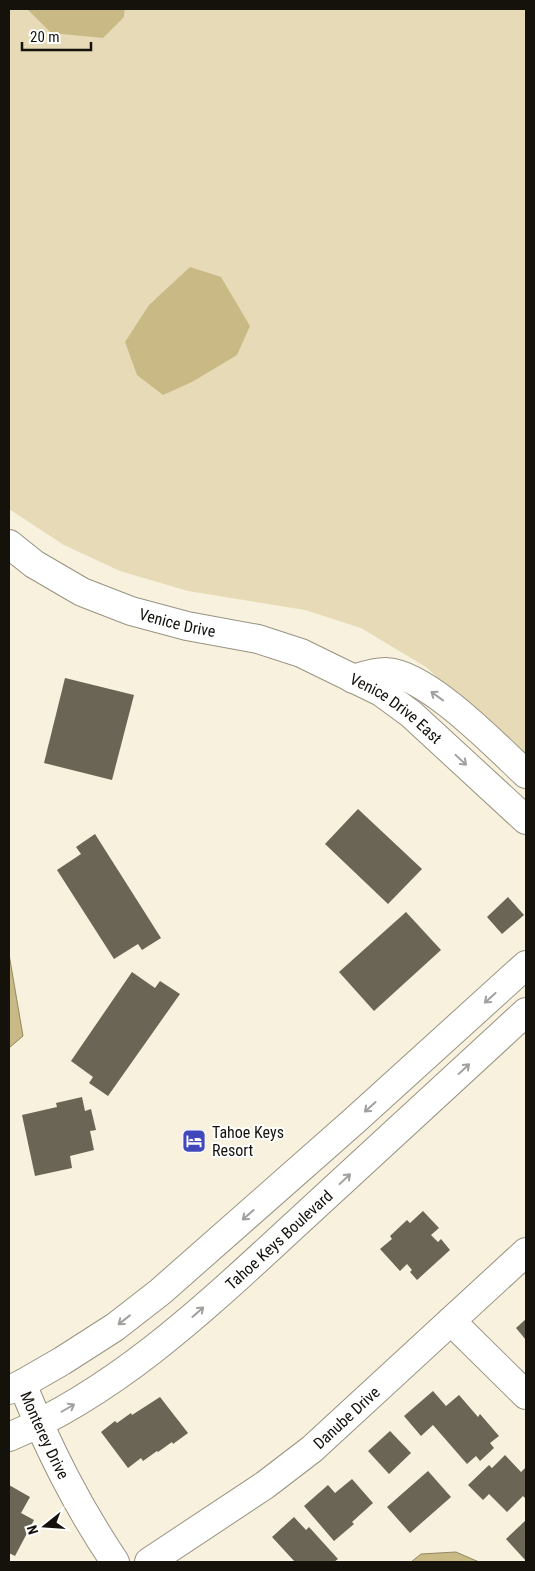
<svg xmlns="http://www.w3.org/2000/svg" width="535" height="1571" font-family="'Roboto Condensed',sans-serif">
	<rect width="100%" height="100%" fill="#f7f1de"/>
	<polygon fill="#e6dbb6" points="9,9 27,9 51,33 124,17 125,9 526,9 526,753 479,716 426,667 361,628 305,610 188,591 120,571 64,545 9,509"/>
	<g fill="#c9ba85">
		<polygon points="27,9 125,9 124,17 103,38 51,33"/>
		<polygon points="190,267 221,277 250,326 237,355 192,382 163,395 137,375 125,342 149,305"/>
	</g>
	<g fill="#c9ba85" stroke="#938860">
		<polygon points="9,954 23,1036 9,1048"/>
		<polygon points="456,1552 479,1562 411,1562 421,1554"/>
	</g>
	<g fill="#6a6554">
		<polygon points="65,678 134,695 112,780 44,763"/>
		<polygon points="358,809 422,869 388,904 325,844"/>
		<polygon points="95,834 161,938 142,950 138,944 114,959 57,870 81,854 76,847"/>
		<polygon points="508,897 524,915 502,934 487,917"/>
		<polygon points="406,912 441,950 374,1011 339,972"/>
		<polygon points="132,972 155,988 160,981 180,994 108,1096 89,1083 93,1077 71,1061"/>
		<polygon points="82,1097 85,1111 91,1109 96,1130 90,1131 94,1150 70,1156 72,1168 35,1176 22,1115 57,1107 56,1103"/>
		<polygon points="423,1211 439,1228 431,1235 438,1242 441,1239 450,1250 417,1280 410,1272 412,1270 407,1264 400,1271 380,1249 392,1239 390,1236 407,1220 410,1223"/>
		<polygon points="526,1319 526,1340 516,1328"/>
		<polygon points="433,1391 446,1406 459,1395 478,1417 480,1414 499,1436 490,1443 494,1448 480,1461 476,1456 467,1464 433,1425 421,1436 404,1416"/>
		<polygon points="160,1397 188,1433 173,1444 172,1442 158,1452 157,1451 143,1461 141,1458 128,1468 101,1432 115,1421 117,1423 131,1413 132,1415"/>
		<polygon points="390,1431 411,1453 389,1474 368,1451"/>
		<polygon points="505,1455 521,1472 526,1467 526,1499 523,1496 507,1512 489,1494 483,1500 468,1485 489,1465 492,1468"/>
		<polygon points="428,1471 451,1497 410,1533 387,1507"/>
		<polygon points="352,1479 373,1503 352,1522 354,1524 334,1541 304,1506 328,1485 335,1493"/>
		<polygon points="9,1485 30,1497 21,1513 34,1520 15,1556 9,1553"/>
		<polygon points="294,1517 306,1530 309,1527 338,1559 334,1562 295,1562 272,1537"/>
		<polygon points="526,1520 526,1561 506,1539"/>
	</g>
	<g fill="none" stroke-linecap="round" stroke-linejoin="round">
		<g stroke="#989381" stroke-width="30">
			<g id="minor">
				<path id="s1" d="M9 544 34 564 82 592 131 611 187 626 258 639 301 653 381 692 411 714 526 820"/>
				<path d="M353 679C363 676 377 671 387 672 428 675 496 746 526 774"/>
				<polyline points="451,1321 526,1395"/>
				<path id="s2" d="M22 1384C49 1449 76 1504 115 1562"/>
				<polyline points="9,1390 22,1384 62,1361 115,1327 160,1292 354,1121 526,965"/>
				<path id="s3" d="M9 1437C120 1390 210 1303 298 1222 374 1152 450 1082 526 1012"/>
				<path id="s4" d="M149 1562 265 1485 312 1449 526 1252"/>
			</g>
		</g>
		<use href="#minor" stroke="#fff" stroke-width="28"/>
	</g>
	<defs><path id="oneway-shaft" d="M-6 0H5M1.5-3L5.5 0L1.5 3" fill="none" stroke-width="1.6" stroke-linecap="round" stroke-linejoin="round" transform="scale(1.25)"/></defs>
	<g stroke="#a1a09d">
		<use href="#oneway-shaft" transform="translate(437 696) rotate(-144)"/>
		<use href="#oneway-shaft" transform="translate(461 760) rotate(43)"/>
		<use href="#oneway-shaft" transform="translate(490 998) rotate(138)"/>
		<use href="#oneway-shaft" transform="translate(464 1069) rotate(-43)"/>
		<use href="#oneway-shaft" transform="translate(370 1107) rotate(138)"/>
		<use href="#oneway-shaft" transform="translate(345 1179) rotate(-43)"/>
		<use href="#oneway-shaft" transform="translate(248 1215) rotate(139)"/>
		<use href="#oneway-shaft" transform="translate(198 1312) rotate(-41)"/>
		<use href="#oneway-shaft" transform="translate(124 1320) rotate(142)"/>
		<use href="#oneway-shaft" transform="translate(68 1408) rotate(-30)"/>
	</g>
	<defs>
		<g id="hotel-square" transform="scale(1.25)"><rect x="-9" y="-9" width="18" height="18" rx="4" fill="#4148bc" stroke="#fff"/><path d="M-6-4.5h1.5V1H6V5H4.5V3h-9V5H-6ZM-4 0a1.8 1.8 0 1 1 3.6 0ZM.5 0V-2.5h3Q6-2.5 6 0Z" fill="#fff"/></g>
	</defs>
	<g fill-rule="evenodd">
		<use href="#hotel-square" x="194" y="1141"/>
	</g>
	<g text-anchor="middle" dominant-baseline="central" stroke-width="4" stroke-linejoin="round" paint-order="stroke">
		<g font-size="16" fill="#14120b" stroke="#fff">
			<text stroke="none"><textPath href="#s1" startOffset="188">Venice Drive</textPath></text>
			<text stroke="none"><textPath href="#s1" startOffset="426">Venice Drive East</textPath></text>
			<text stroke="none"><textPath href="#s3" startOffset="336">Tahoe Keys Boulevard</textPath></text>
			<text stroke="none"><textPath href="#s4" startOffset="245">Danube Drive</textPath></text>
			<text stroke="none"><textPath href="#s2" startOffset="56">Monterey Drive</textPath></text>
		</g>
		<g font-size="16" fill="#14120b" stroke="#fff" text-anchor="start">
			<text x="212" y="1132">Tahoe Keys<tspan x="212" dy="18">Resort</tspan></text>
		</g>
	</g>
	<rect width="535" height="1571" fill="none" stroke="#14120b" stroke-width="20"/>
	<g transform="translate(45 1526) rotate(253)" stroke="#ffffff" stroke-width="4" paint-order="stroke">
	<path d="M0-4L9 19L0 12L-9 19Z" fill="#14120b"/>
	<text y="-8" font-size="14" font-weight="bold" text-anchor="middle" fill="#14120b">N</text>
	</g>
	<path d="M22 42v8h69v-8" fill="none" stroke="#14120b" stroke-width="2.5"/>
	<text x="30" y="42" font-size="15" fill="#14120b" stroke="#ffffff" stroke-width="4" paint-order="stroke">20 m</text>
</svg>
